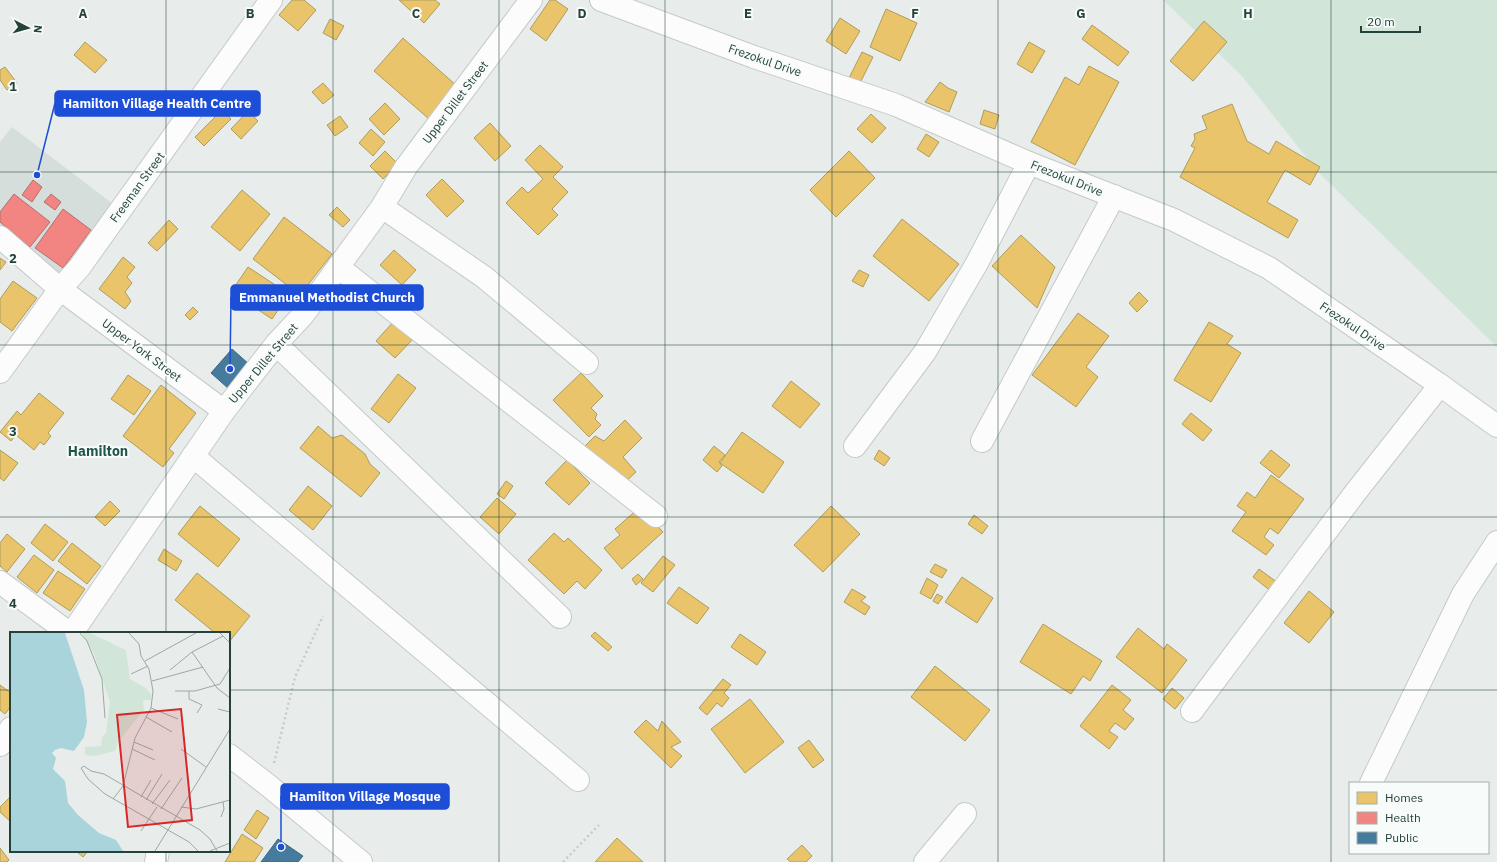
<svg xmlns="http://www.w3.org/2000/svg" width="1497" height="862" font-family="'IBM Plex Sans',sans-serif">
	<rect width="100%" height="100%" fill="#e8edeb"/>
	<polygon fill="#d6dedb" points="12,127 117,207 62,279 0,230 0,142"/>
	<polygon fill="#d1e6d8" points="1163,0 1497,0 1497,347 1318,172 1241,75"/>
	<g fill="#e9c46a" stroke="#ae9d5c">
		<polygon points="292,0 304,0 316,10 298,31 279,15"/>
		<polygon points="399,0 435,0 440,4 424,23"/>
		<polygon points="550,0 555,0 568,9 546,41 530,29"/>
		<polygon points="886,9 917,23 900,61 870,47"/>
		<polygon points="840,18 860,31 846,54 826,41"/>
		<polygon points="330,19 344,26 336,40 323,33"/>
		<polygon points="1204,21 1227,42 1193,81 1170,61"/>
		<polygon points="1092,25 1129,52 1118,66 1082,39"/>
		<polygon points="403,38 457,86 429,119 374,71"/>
		<polygon points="85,42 107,60 95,73 74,55"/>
		<polygon points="1029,42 1045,51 1032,73 1017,64"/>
		<polygon points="862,52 873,57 860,83 849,78"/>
		<polygon points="1089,66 1119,82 1075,165 1031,142 1065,77 1079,85"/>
		<polygon points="5,67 17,83 7,90 0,80 0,70"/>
		<polygon points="940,82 948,88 957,92 949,112 925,102"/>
		<polygon points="323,83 334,95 323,104 312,92"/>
		<polygon points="385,103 400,119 384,135 369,119"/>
		<polygon points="1232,104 1247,141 1269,154 1276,141 1320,167 1310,185 1285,170 1267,202 1298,220 1288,238 1180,177 1195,148 1191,146 1195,139 1194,134 1207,129 1202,116"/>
		<polygon points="222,110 231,119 204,146 195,137"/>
		<polygon points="984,110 999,115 995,129 980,124"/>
		<polygon points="248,111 258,121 241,139 231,129"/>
		<polygon points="871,114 886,128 872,143 857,129"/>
		<polygon points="340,116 348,127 335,136 327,125"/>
		<polygon points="490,123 511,146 495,161 474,138"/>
		<polygon points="371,129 385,142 373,156 359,143"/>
		<polygon points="926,134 939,142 929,157 917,149"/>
		<polygon points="540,145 563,167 553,177 568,192 552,209 558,215 538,235 506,203 522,187 528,193 543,179 525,160"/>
		<polygon points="385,151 398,164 383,179 370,166"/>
		<polygon points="849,151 875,178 836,217 810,190"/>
		<polygon points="442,179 464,201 447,217 426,195"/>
		<polygon points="242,190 270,214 240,251 211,227"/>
		<polygon points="337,207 350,220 343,227 329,215"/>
		<polygon points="284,217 332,254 300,295 253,259"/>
		<polygon points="902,219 959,264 929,301 873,256"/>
		<polygon points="169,220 178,229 157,251 148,243"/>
		<polygon points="1021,235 1055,267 1037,308 992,266"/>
		<polygon points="394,250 416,270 402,285 380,265"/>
		<polygon points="123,257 135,267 127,277 132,283 125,292 131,301 125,309 99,289"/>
		<polygon points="0,258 6,262 0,270"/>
		<polygon points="248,267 289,294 272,319 231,292"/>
		<polygon points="859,270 869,275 863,287 852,281"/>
		<polygon points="13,281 37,298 12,331 0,322 0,299"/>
		<polygon points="1139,292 1148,301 1137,312 1129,303"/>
		<polygon points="193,307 198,312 190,320 185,315"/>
		<polygon points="1078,313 1109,336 1086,367 1098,377 1076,407 1032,375"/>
		<polygon points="394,321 413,339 395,358 376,341"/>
		<polygon points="1209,322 1233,336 1227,344 1241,353 1211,402 1174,380"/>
		<polygon points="581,373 603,396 591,408 597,414 595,419 601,425 589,437 553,400"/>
		<polygon points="398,374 416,388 389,423 371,409"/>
		<polygon points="128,375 151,391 134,415 111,399"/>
		<polygon points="791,381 820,404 800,428 772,406"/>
		<polygon points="161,385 196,413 169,449 174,453 163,467 123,436"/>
		<polygon points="39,393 64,413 48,433 51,436 44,445 40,442 34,450 16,435 11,441 0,432 17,411 21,415"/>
		<polygon points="1191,413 1212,430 1203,441 1182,424"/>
		<polygon points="625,420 642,438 623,457 636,472 622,485 581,450 595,436 604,441"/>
		<polygon points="318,426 332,438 342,435 365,454 370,464 380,473 361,497 300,448"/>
		<polygon points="742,432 784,462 763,493 720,463"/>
		<polygon points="714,446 725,455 719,462 722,466 717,472 703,460"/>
		<polygon points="0,450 18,463 4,481 0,478"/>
		<polygon points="879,450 890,458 884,466 874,459"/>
		<polygon points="1271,450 1290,465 1279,478 1260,463"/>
		<polygon points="567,460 590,483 569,505 545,483"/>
		<polygon points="1271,475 1304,499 1278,534 1270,528 1264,537 1274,545 1266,555 1232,531 1246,512 1237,506 1247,492 1255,498"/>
		<polygon points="506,481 513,486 504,499 497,494"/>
		<polygon points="308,486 332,506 313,530 289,510"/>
		<polygon points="497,498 516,514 499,534 480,517"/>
		<polygon points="110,501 120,511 105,526 95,517"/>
		<polygon points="200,506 240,539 218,567 178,534"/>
		<polygon points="831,506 860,534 823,572 794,545"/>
		<polygon points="640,507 663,532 622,569 604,548 620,535 615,529"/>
		<polygon points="974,515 988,526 982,534 968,524"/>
		<polygon points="45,524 68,542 53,561 31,543"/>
		<polygon points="554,533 564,542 568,538 602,570 585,589 577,581 564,594 528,560"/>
		<polygon points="7,534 25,549 7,572 0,566 0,543"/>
		<polygon points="72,543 101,566 87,584 58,561"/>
		<polygon points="164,549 182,561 176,571 158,560"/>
		<polygon points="34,555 54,570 37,593 17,577"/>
		<polygon points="663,556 675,565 653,592 641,583"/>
		<polygon points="935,564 947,570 942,578 930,572"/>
		<polygon points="1259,569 1278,583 1272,592 1253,577"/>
		<polygon points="58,571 85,589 70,611 43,593"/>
		<polygon points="197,573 250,616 229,642 229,633 215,633 175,600"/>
		<polygon points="638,574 643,579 636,585 632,579"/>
		<polygon points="962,577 993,598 977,623 945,602"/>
		<polygon points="927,578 938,585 931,599 920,593"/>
		<polygon points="679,587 709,608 697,624 667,603"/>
		<polygon points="852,589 866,597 861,601 870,607 865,615 844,602"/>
		<polygon points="1309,591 1334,612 1309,643 1284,623"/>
		<polygon points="937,594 943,597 938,604 933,601"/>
		<polygon points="1043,624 1102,661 1090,681 1083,676 1071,694 1020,662"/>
		<polygon points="1138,628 1164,649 1167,644 1187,660 1162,693 1116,657"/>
		<polygon points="595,632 612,647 608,651 591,636"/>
		<polygon points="740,634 766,652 757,665 731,647"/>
		<polygon points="935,666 990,710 965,741 911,697"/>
		<polygon points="723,679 731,685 724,693 729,698 722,707 717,703 707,715 699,708"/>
		<polygon points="0,685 11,693 11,706 5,714 0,710"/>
		<polygon points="1112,685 1131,700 1123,710 1134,719 1125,730 1115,723 1109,731 1118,737 1109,749 1080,726"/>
		<polygon points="1172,688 1184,698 1175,709 1163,699"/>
		<polygon points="750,699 784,742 745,773 711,729"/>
		<polygon points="646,720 658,731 662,721 681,742 671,747 682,756 671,768 634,732"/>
		<polygon points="809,740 824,760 813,768 798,748"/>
		<polygon points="11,796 11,822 0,812 0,807"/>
		<polygon points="257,810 269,818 256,839 244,830"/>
		<polygon points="242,834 263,848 254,862 225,862"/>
		<polygon points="617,838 643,862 595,862"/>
		<polygon points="802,845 812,856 806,862 791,862 787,859"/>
		<polygon points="0,848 9,860 7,862 0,862"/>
		<polygon points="76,851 88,851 83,857"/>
	</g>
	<g fill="#f28482" stroke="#b4706c">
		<polygon points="33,180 42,187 32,202 22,195"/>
		<polygon points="14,194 50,222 30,247 0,222 0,212"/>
		<polygon points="51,194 61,202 55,210 44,202"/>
		<polygon points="63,209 91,230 63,268 35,248"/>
	</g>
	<g fill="#457b9d" stroke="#3b6a7f">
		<polygon points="232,349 250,365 229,389 211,373"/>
		<polygon points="278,839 303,856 298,862 261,862"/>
	</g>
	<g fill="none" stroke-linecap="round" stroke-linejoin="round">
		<g stroke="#c5cac8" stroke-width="24">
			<g id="minor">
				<polyline points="601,0 754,57 896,105 1029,163 1174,220 1269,268 1440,385 1497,426"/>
				<polyline points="382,207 484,277 587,363"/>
				<polyline points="0,237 60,289 224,411"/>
				<polyline points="338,267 656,516"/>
				<polyline points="276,344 560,617"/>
				<polyline points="0,372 60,289 79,268 271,0"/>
				<polyline points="982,441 1114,196"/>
				<polyline points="855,446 925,352 977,263 1029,163"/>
				<polyline points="193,456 578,780"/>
				<polyline points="0,582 69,633"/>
				<polyline points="72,633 224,411 276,344 303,315 382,207 406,167 531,0"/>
				<polyline points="1192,711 1355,493 1440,385"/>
				<polyline points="0,745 11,728"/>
				<polyline points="229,755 269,786 361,862"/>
				<polyline points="1371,783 1463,594 1497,542"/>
				<polyline points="156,862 158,851"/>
				<polyline points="925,862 965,814"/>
			</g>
		</g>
		<g stroke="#c3ccca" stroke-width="2.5" stroke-dasharray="2 3" stroke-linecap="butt">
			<polyline points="274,763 295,677 323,616"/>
			<polyline points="563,862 599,825"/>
		</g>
		<use href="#minor" stroke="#fcfcfc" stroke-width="22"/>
	</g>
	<path fill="none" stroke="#24423a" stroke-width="1" stroke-opacity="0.55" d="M166 0V633M333 0V862M499 0V862M665 0V862M832 0V862M998 0V862M1164 0V862M1331 0V862M0 172H1497M0 345H1497M0 517H1497M0 690H11M229 690H1497M166 851V862"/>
	<g text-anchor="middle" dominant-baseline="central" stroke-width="4" stroke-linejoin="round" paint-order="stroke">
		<g font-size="12" fill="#24423a" stroke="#f7fbf9">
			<text transform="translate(765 60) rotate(19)">Frezokul Drive</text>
			<text transform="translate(455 102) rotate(-53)">Upper Dillet Street</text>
			<text transform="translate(1067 178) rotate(22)">Frezokul Drive</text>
			<text transform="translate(137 187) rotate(-54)">Freeman Street</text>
			<text transform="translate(1353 326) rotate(34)">Frezokul Drive</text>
			<text transform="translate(142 350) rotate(37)">Upper York Street</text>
			<text transform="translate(263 363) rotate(-50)">Upper Dillet Street</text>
		</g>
		<g font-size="14" font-weight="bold" fill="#1f5548" stroke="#f7fbf9">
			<text x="98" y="451">Hamilton</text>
		</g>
	</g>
	<g transform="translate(10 632)">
		<rect width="220" height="220" fill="#e8edeb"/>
		<path d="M72 1H80L116 18 120 47 136 56 141 62V68H133L134 78 108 110 105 119 85 124 75 123V115L91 114 92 105 96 101 100 70 84 22Z" fill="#d1e6d8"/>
		<path d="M0 1H55L74 58 77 90 74 105 64 119 51 116 45 118 42 121 46 126 43 137 55 149 58 171 68 183 89 201 106 208 113 219H0Z" fill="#a9d4db"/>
		<path fill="none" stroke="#9aa9a4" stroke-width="1" d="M70 1 77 9 92 47 95 86M210 1 220 11M213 4 182 20 207 56 220 66M135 29 186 1M160 38 182 20M121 42 138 34M142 49 193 35M165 59H185L210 52 220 36M179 59V67L192 73 187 81M141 76 168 87M208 77 220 80M136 85 162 100M124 110 143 118M122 117 145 128M171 117 196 135M131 165 141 148M103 167 113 154 125 106 141 76 143 59 139 37 131 24 129 12 119 1M136 168 152 142M142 172 160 148M171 175 186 177 220 168M151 177 172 146M211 185 214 177 213 170M131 199 147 175M145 219 220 97M188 219 179 210 95 162 78 147 71 136 74 134 81 139 94 142 190 198 200 207 207 219M200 219 220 211"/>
		<path fill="#d62828" fill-opacity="0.15" stroke="#d62828" stroke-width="2" d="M171 77 182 188 118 195 107 83Z"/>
		<rect width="220" height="220" fill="none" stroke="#24423a" stroke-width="2"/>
	</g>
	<g font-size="13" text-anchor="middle" font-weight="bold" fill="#24423a" stroke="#f7fbf9" stroke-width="4" stroke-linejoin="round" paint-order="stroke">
		<text x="83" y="18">A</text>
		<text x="250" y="18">B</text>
		<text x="416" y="18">C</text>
		<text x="582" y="18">D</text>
		<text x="748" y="18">E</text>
		<text x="915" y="18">F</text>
		<text x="1081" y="18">G</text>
		<text x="1248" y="18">H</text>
		<text x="13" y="91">1</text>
		<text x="13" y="263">2</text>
		<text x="13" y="436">3</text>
		<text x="13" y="608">4</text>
	</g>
	<path fill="none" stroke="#1d4ed8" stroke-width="1.5" d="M37 175L55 103M230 369L231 297M281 847L281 796"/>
	<g fill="#1d4ed8" stroke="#f7fbf9" stroke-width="1.5">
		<circle cx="37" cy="175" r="4"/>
		<circle cx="230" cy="369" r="4"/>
		<circle cx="281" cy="847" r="4"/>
	</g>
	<g fill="#1d4ed8" stroke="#1d4ed8" stroke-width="1.5">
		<rect x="55" y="91" width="205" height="25" rx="4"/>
		<rect x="231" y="285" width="192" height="25" rx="4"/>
		<rect x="281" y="784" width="168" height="25" rx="4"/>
	</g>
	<g font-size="13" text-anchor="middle" font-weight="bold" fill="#fff">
		<text x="157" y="108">Hamilton Village Health Centre</text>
		<text x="327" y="302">Emmanuel Methodist Church</text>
		<text x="365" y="801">Hamilton Village Mosque</text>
	</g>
	<rect x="1349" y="782" width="140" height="72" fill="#f7fbf9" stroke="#a3b1ad"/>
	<rect x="1357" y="792" width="20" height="12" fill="#e9c46a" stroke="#a3b1ad"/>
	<text x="1385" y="802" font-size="12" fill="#24423a">Homes</text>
	<rect x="1357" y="812" width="20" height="12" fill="#f28482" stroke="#a3b1ad"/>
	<text x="1385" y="822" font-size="12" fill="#24423a">Health</text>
	<rect x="1357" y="832" width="20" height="12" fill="#457b9d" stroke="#a3b1ad"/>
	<text x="1385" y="842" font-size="12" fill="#24423a">Public</text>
	<g transform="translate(28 28) rotate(96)" stroke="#f7fbf9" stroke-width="3" paint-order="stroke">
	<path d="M0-3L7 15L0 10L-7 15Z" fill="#24423a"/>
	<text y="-6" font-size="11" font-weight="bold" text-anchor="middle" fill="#24423a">N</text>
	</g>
	<path d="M1361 26v6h59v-6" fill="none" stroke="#24423a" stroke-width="2"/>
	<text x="1367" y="26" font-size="12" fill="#24423a" stroke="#f7fbf9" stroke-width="3" paint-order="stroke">20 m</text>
</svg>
